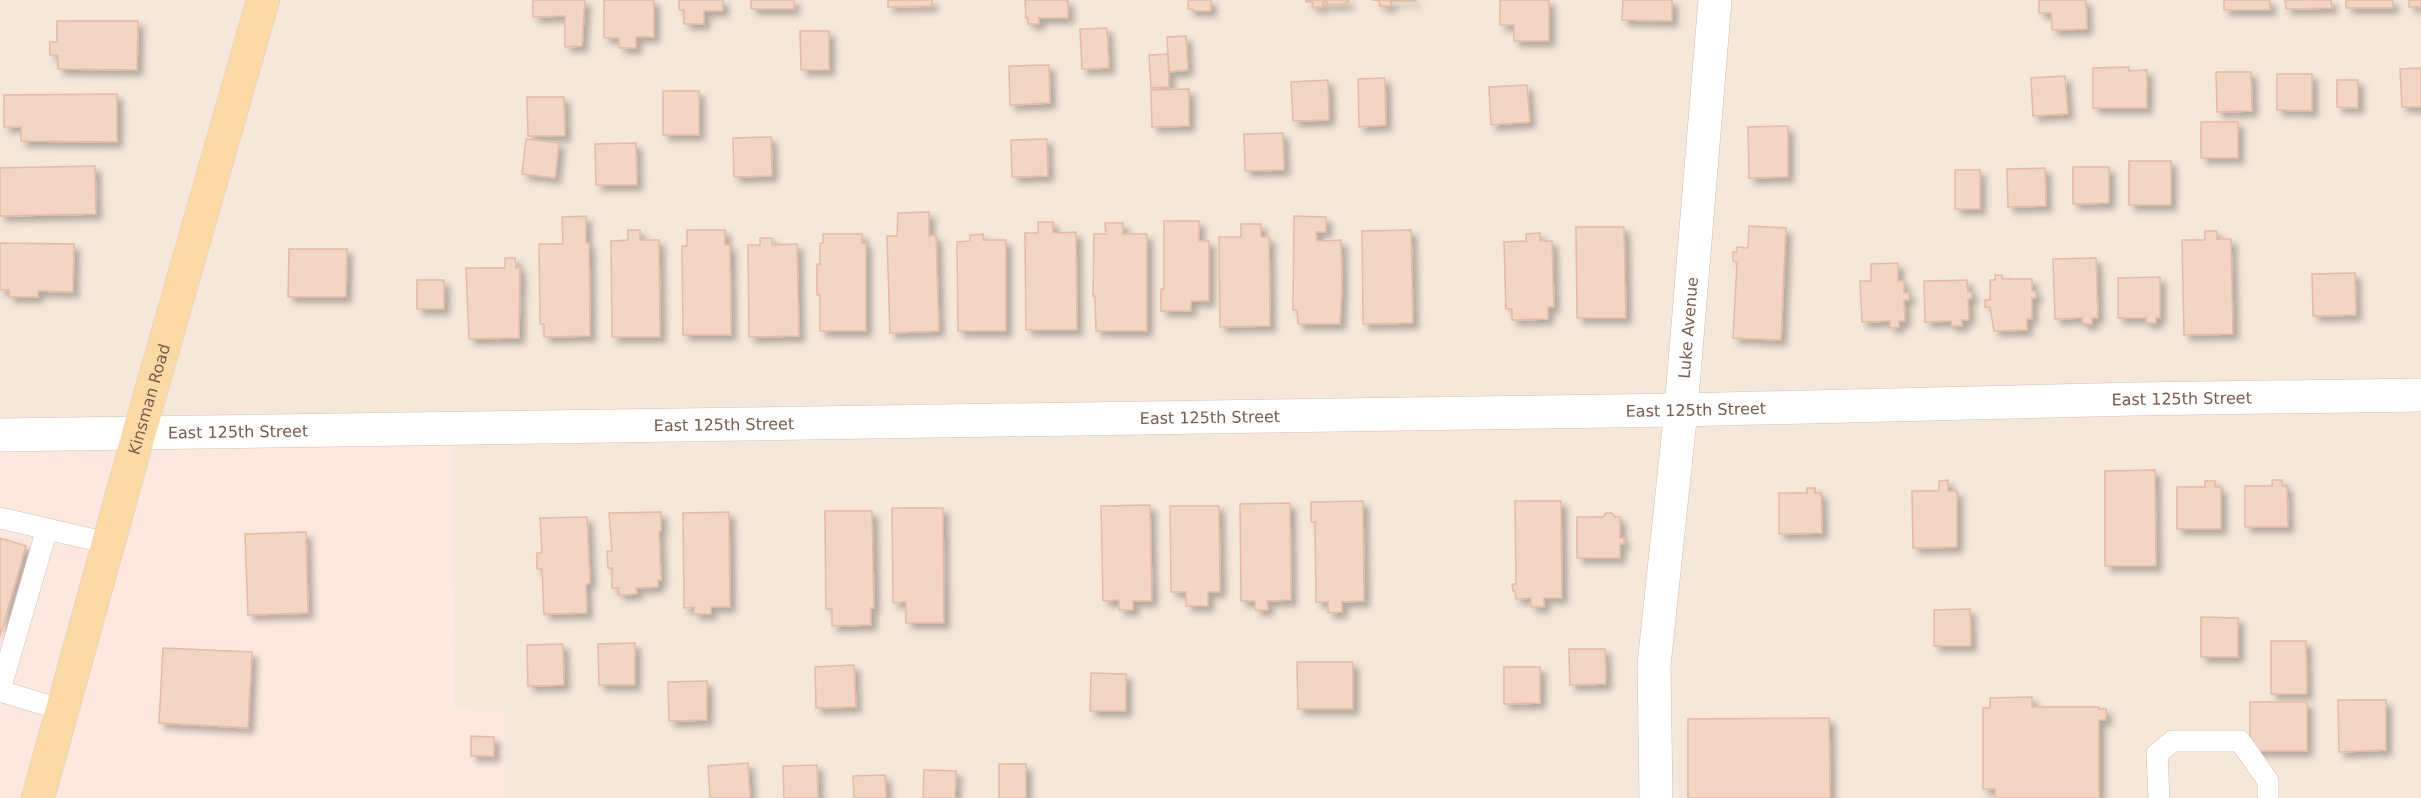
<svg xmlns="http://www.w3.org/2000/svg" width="2421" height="798" font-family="'DejaVu Sans',sans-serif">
	<defs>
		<filter id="shadow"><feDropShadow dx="5.5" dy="5.5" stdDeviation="3" flood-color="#0004"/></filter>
	</defs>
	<rect width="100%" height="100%" fill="#fdf6ec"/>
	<polygon fill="#f5e8da" points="0,0 2421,0 2421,798 505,798 505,712 454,711 450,428 0,435"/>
	<polygon fill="#fde8e0" points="450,428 454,710 505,712 505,798 0,798 0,435"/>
	<g fill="#f3d5c3" stroke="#e6bba3" stroke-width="1.5" filter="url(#shadow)">
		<polygon points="533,0 585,0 582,46 565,47 565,16 533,17"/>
		<polygon points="604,0 654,0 654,37 636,37 636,48 619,48 619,38 604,38"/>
		<polygon points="679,0 723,0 723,11 704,11 704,24 684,24 684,10 679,10"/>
		<rect x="751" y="0" width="43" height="9"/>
		<polygon points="888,0 932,0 932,6 888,7"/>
		<polygon points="1025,0 1068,0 1068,18 1039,18 1039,24 1028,24 1028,18 1026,18"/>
		<polygon points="1193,0 1211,0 1211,11 1193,11 1193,9 1188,9 1188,1"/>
		<polygon points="1306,0 1349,0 1349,2 1346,2 1346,4 1327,5 1327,2 1323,2 1323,7 1313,7 1313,2 1306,2"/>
		<polygon points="1372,0 1416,0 1416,1 1391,1 1391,6 1380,6 1379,1"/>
		<polygon points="1500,0 1549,0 1549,41 1514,41 1514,25 1500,25"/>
		<polygon points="1623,0 1672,0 1672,21 1622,20"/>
		<polygon points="2039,0 2086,0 2087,29 2052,30 2051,13 2039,13"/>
		<rect x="2224" y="0" width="46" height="10"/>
		<polygon points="2285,0 2331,0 2332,8 2286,9"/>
		<rect x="2346" y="0" width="47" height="8"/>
		<rect x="2409" y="0" width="12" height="7"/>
		<polygon points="57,21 138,21 137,70 58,69 58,55 50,55 50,42 57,42"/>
		<polygon points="1107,28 1109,68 1082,69 1080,29"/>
		<polygon points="800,31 829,31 829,70 801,70"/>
		<polygon points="1186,36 1188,70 1169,72 1167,37"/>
		<polygon points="1168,54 1169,87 1151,88 1149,55"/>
		<polygon points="1049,65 1050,103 1010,105 1009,66"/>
		<polygon points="2129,67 2129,71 2147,70 2147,108 2093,108 2093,68"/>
		<polygon points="2421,68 2421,107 2402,107 2400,69"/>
		<polygon points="2216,72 2251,72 2252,111 2217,112"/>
		<polygon points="2277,74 2312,74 2312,111 2277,110"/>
		<polygon points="2065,76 2068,114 2033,116 2031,78"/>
		<polygon points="1385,78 1386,125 1359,127 1358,79"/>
		<polygon points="1328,80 1329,120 1293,121 1291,82"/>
		<polygon points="2337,80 2358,80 2358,108 2337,107"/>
		<polygon points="1527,85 1530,122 1491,125 1489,87"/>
		<polygon points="1189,89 1189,126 1152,127 1151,90"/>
		<rect x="663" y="91" width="36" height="44"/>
		<polygon points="117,94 117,142 21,141 21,127 4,127 4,95"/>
		<polygon points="527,97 564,97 565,136 528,136"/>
		<rect x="2201" y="122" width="37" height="36"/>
		<polygon points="1788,126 1788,177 1749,178 1748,127"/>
		<polygon points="1283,133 1284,170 1245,171 1244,134"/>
		<polygon points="771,137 772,176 734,177 733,138"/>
		<polygon points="526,139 559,143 555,178 522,174"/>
		<polygon points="1047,139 1048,176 1012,177 1011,140"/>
		<polygon points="636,143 637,185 596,185 595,144"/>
		<rect x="2129" y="161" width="42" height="44"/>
		<polygon points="95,166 96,214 0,216 0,168"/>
		<polygon points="2073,167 2109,167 2109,203 2073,204"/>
		<polygon points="2045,168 2046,206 2008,207 2007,169"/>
		<rect x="1955" y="170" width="25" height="39"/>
		<polygon points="929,212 929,236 936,235 939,331 890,333 887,236 897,236 898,213"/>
		<polygon points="586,216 586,243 589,243 590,336 544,337 544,324 540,324 539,244 563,244 562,217"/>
		<polygon points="1294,216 1326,217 1326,232 1316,232 1317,241 1341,240 1342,287 1340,324 1298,324 1297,310 1293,310"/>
		<polygon points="1164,221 1199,221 1199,241 1209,241 1209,301 1191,301 1191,311 1161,311 1161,289 1164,289"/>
		<polygon points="1038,222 1053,222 1053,233 1076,232 1077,330 1026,330 1025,233 1038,233"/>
		<polygon points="1105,223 1123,223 1123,234 1147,234 1147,331 1096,331 1095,296 1093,296 1094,234 1106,234"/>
		<polygon points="1241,224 1261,224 1261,237 1269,237 1270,326 1220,327 1219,237 1241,237"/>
		<polygon points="1749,226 1786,228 1781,340 1733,338 1737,262 1733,261 1733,252 1737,252 1737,247 1748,248"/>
		<polygon points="1576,227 1624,227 1626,318 1577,318"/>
		<polygon points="628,230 640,230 640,240 659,240 660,337 612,337 611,241 628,240"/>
		<polygon points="687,230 725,230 725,245 730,245 731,335 683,335 682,246 687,246"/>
		<polygon points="1411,230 1413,323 1363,324 1362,231"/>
		<polygon points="2205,231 2217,231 2217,239 2231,239 2233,334 2184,335 2182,240 2205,240"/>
		<polygon points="1540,233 1540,241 1552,241 1554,307 1548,307 1548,319 1512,320 1512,309 1506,309 1504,242 1526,241 1526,234"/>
		<polygon points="823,234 862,234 862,243 866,243 866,331 820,331 820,295 817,295 817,264 820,264 820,243 823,243"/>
		<polygon points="983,234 983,240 1006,240 1006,331 958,331 957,242 970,241 970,235"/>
		<polygon points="760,238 772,238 772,245 797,244 799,336 749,337 748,245 760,245"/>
		<polygon points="0,243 74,244 73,292 38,291 38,297 9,297 9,290 0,290"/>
		<polygon points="289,249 347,249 346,297 288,297"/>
		<polygon points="505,258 515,258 516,268 520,267 519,338 469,339 466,268 505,268"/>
		<polygon points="2096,258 2098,318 2092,318 2092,324 2083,324 2082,318 2055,319 2053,259"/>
		<polygon points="1898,263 1898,281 1904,281 1904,293 1909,293 1909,300 1904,300 1905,321 1899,321 1899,327 1890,328 1890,321 1862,322 1860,281 1871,281 1871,264"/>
		<polygon points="2355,273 2356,315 2313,316 2312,274"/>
		<polygon points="1995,275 2002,275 2002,279 2032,279 2032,291 2036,291 2036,298 2032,298 2032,319 2027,319 2027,330 1994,331 1990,307 1985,307 1985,300 1990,300 1990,280 1995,280"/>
		<polygon points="2160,277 2160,318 2156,318 2156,323 2146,323 2146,318 2118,318 2118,278"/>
		<rect x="417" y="280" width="27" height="29"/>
		<polygon points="1967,280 1968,292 1972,292 1972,298 1968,299 1969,320 1962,320 1962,326 1951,326 1951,321 1925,322 1924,281"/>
		<polygon points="2155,470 2156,566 2105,566 2105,471"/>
		<polygon points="1948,480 1948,491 1957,491 1957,547 1913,548 1912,491 1939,491 1939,481"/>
		<polygon points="2272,480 2282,480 2282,486 2287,486 2288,527 2245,527 2245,486 2272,486"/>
		<polygon points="2205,481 2215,481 2215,487 2221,487 2221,529 2177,529 2177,487 2205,487"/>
		<polygon points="1807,488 1815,488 1815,493 1821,493 1822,533 1779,534 1779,493 1807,493"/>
		<polygon points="1363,501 1364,601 1342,602 1342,612 1328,613 1328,602 1316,602 1315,522 1311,522 1311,502"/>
		<polygon points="1515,501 1561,501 1562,598 1544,598 1544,607 1531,607 1531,598 1516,599 1515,591 1513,591 1512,584 1516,584"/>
		<polygon points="1290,503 1291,600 1267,601 1268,610 1255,610 1255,601 1241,601 1240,504"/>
		<polygon points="1150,505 1152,601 1133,601 1133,610 1119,610 1119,600 1103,601 1101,506"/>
		<polygon points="1170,506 1219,506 1220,592 1208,592 1208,606 1186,606 1186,592 1171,592"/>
		<polygon points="892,508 943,508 944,623 906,623 906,602 893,603"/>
		<polygon points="825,511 872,511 874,608 871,608 871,625 832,626 832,609 826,609"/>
		<polygon points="661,512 661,531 659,531 661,580 658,580 658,587 636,588 637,594 619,595 619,588 612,588 612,568 608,568 607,551 612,551 609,513"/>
		<polygon points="729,512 730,607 711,607 711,614 694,614 694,607 684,608 683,513"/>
		<polygon points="1606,513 1612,513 1615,517 1620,517 1620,538 1624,538 1624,544 1620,544 1620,558 1577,558 1577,517 1603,517"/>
		<polygon points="587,517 590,582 586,585 587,613 544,614 542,569 537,569 537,553 542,553 540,518"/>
		<polygon points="306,532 308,613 248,615 245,534"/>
		<polygon points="0,538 26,546 0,636"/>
		<polygon points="1970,609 1971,646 1934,646 1934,610"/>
		<polygon points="2201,617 2238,618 2238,657 2201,657"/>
		<polygon points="2271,641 2306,641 2307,694 2271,694"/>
		<polygon points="635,643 635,685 599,685 598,644"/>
		<polygon points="563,644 564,685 528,686 527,645"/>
		<polygon points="163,648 252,652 248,728 159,723"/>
		<polygon points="1569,649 1605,649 1606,684 1570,685"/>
		<polygon points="1297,662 1353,662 1353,709 1298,709"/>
		<polygon points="854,665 856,707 816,708 815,667"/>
		<polygon points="1504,667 1540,667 1540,703 1504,704"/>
		<polygon points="1091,673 1126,674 1126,711 1090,711"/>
		<polygon points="707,681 707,720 669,721 668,682"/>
		<polygon points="2032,697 2032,707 2099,707 2099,709 2106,709 2106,720 2099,720 2099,798 1995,798 1995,789 1983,789 1983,708 1990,708 1990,698"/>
		<polygon points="2338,700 2386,700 2386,750 2339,752"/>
		<rect x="2250" y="702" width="57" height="49"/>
		<polygon points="1829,718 1830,798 1688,798 1688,719"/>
		<polygon points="471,736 494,737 494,756 471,756"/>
		<polygon points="748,763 750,798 710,798 708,766"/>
		<rect x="999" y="764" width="27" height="34"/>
		<polygon points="817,765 818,798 784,798 783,766"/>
		<polygon points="924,770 956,771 955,798 923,798"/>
		<polygon points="885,775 886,798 854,798 853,776"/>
	</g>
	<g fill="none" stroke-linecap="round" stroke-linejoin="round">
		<g stroke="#d1beb0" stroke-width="22">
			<g id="service">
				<polyline points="0,518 108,543"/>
				<polyline points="0,690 47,529"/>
				<polyline points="0,691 63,710"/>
				<polyline points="2159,798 2157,754 2173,741 2240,741 2268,781 2268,798"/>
			</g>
		</g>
		<g stroke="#d1beb0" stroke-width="34">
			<g id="minor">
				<path id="s1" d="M0 435 1681 410 2134 399 2421 395"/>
				<path id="s2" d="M1656 798 1654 665 1681 410 1715 0"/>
			</g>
		</g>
		<g stroke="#dad1cd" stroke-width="34">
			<g id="primary">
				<path id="s3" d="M38 798 139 433 263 0"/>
			</g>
		</g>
		<use href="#service" stroke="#fff" stroke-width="21"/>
		<use href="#minor" stroke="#fff" stroke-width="33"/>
		<use href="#primary" stroke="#fbd9a5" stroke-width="33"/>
	</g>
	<g text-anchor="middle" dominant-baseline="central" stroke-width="4.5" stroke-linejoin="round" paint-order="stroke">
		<g font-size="16" fill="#7a5c4d" stroke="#fffaf3">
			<text stroke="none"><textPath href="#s2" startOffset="472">Luke Avenue</textPath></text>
			<text stroke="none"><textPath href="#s3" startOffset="414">Kinsman Road</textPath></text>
			<text stroke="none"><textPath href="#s1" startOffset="2182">East 125th Street</textPath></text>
			<text stroke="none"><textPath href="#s1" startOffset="1696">East 125th Street</textPath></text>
			<text stroke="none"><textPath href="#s1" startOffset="1210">East 125th Street</textPath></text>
			<text stroke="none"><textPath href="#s1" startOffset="724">East 125th Street</textPath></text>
			<text stroke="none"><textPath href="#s1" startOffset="238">East 125th Street</textPath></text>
		</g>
	</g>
</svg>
